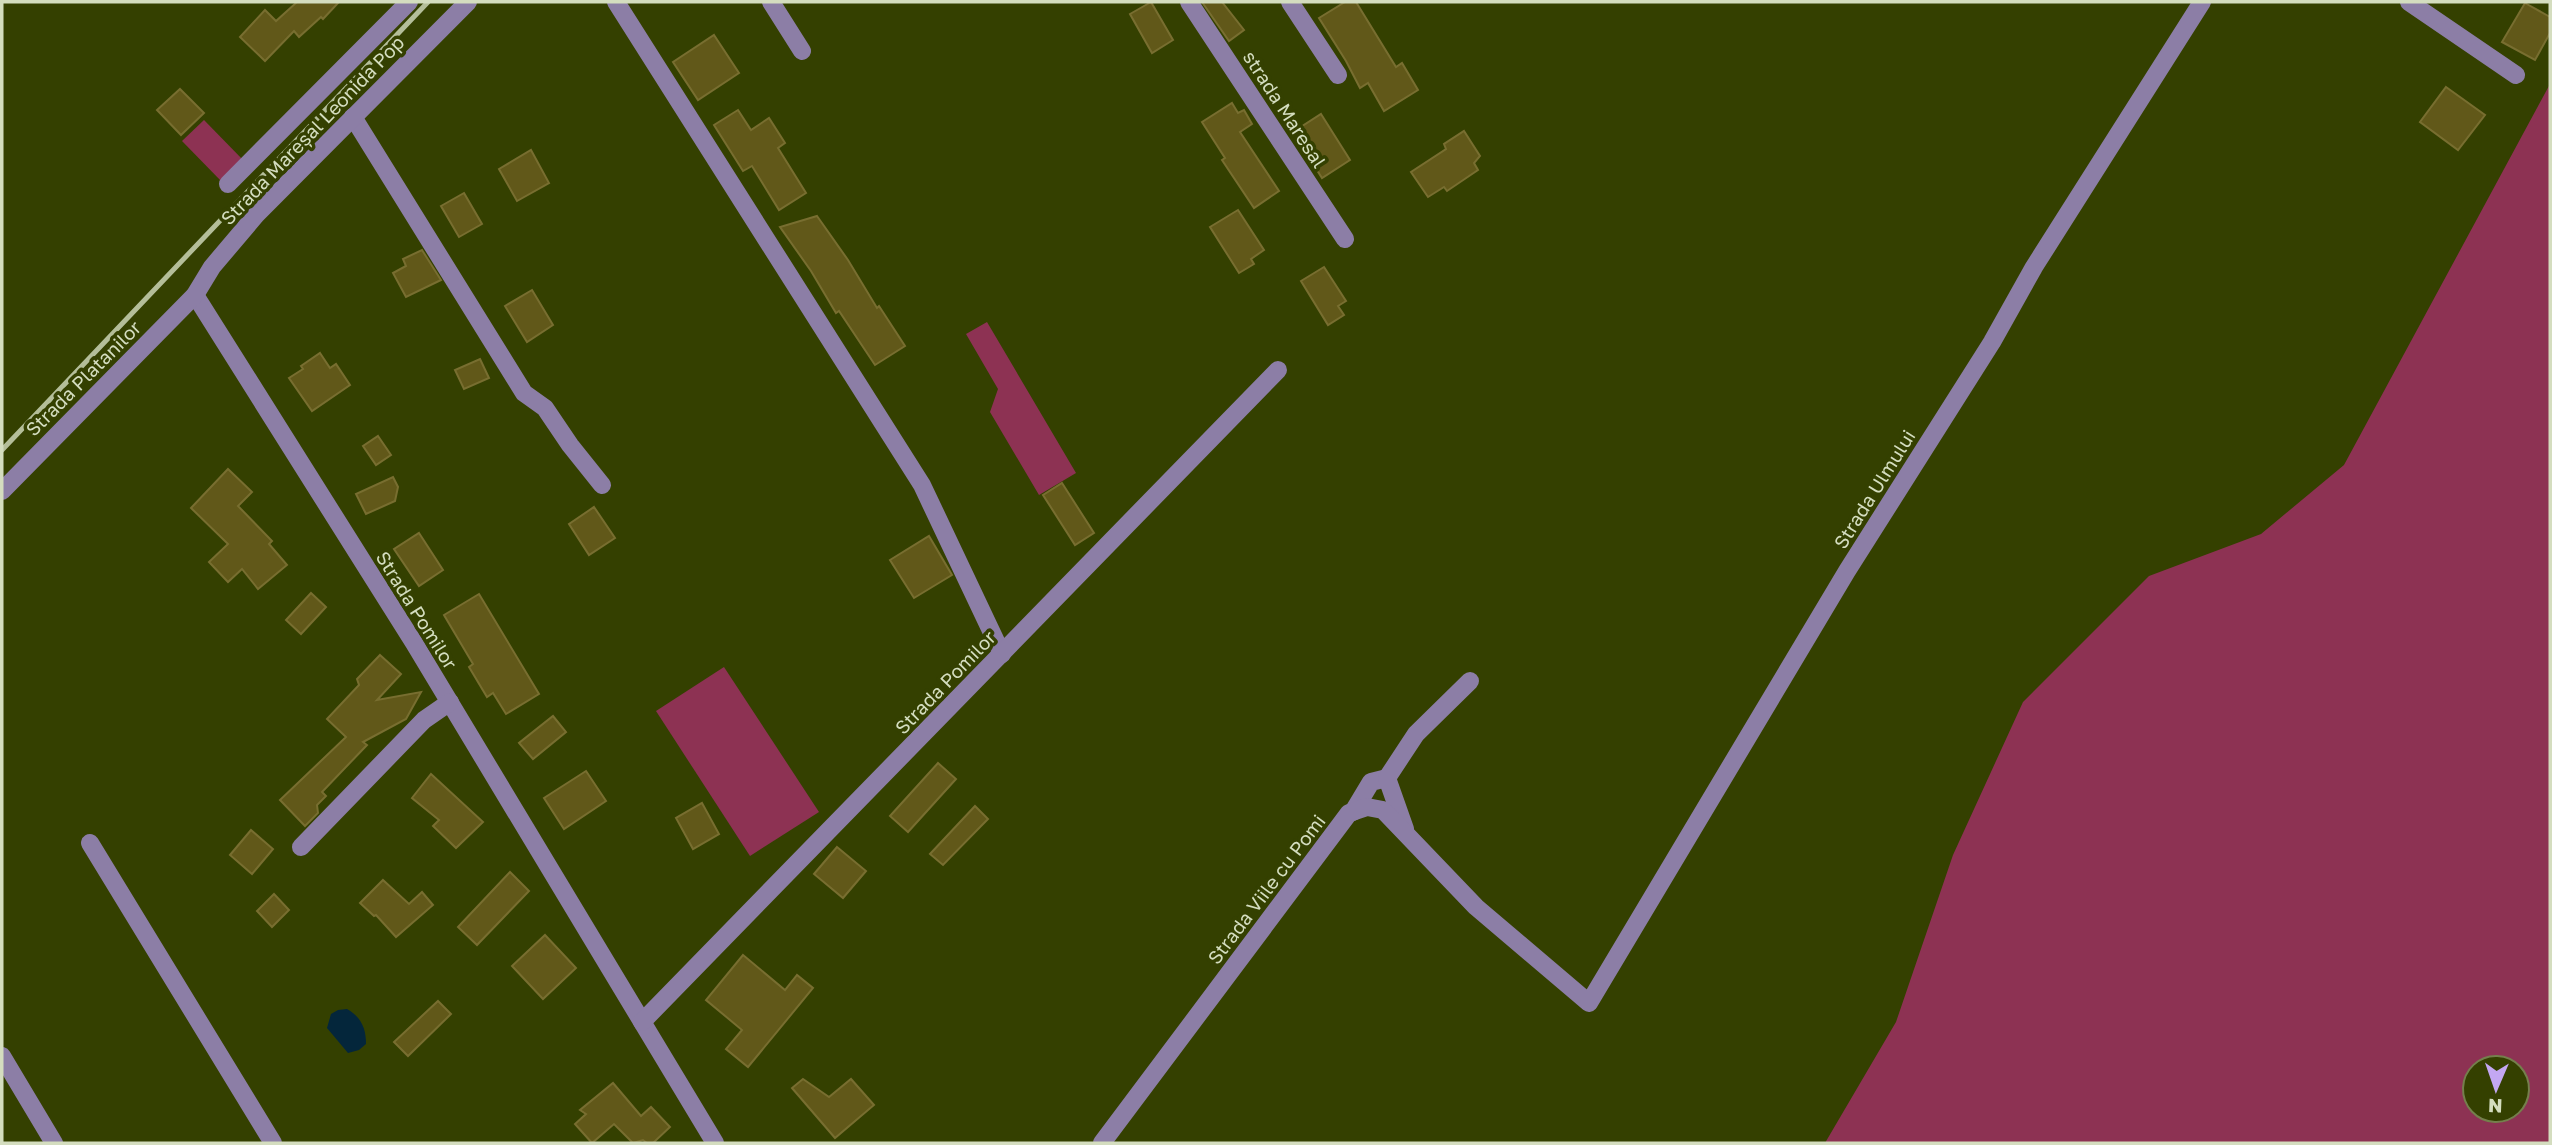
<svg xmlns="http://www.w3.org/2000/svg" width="2552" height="1145" font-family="'Golos Text',sans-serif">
	<rect width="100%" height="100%" fill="#344000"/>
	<g fill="#8d3253" fill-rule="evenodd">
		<path d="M2550 84V1143H1825L1896 1022 1953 855 2023 702 2149 576 2261 534 2344 465ZM2475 1068H2517V1110H2475Z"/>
		<polygon points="204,120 244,161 222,182 182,141"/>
		<polygon points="987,322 1076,473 1039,495 990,412 998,389 966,334"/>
		<polygon points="724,667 819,812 750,856 656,711"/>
	</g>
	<path fill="#04263b" d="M347 1009C361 1017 366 1028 366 1044L359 1050 348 1053 327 1028 331 1014 338 1010Z"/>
	<g fill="#615819" stroke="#786e30" stroke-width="2">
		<polygon points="297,2 339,2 323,19 321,17 299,37 294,31 265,61 240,37 265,10 276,21"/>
		<polygon points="1151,2 1173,40 1152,53 1130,14"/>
		<polygon points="1202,2 1222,2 1244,30 1229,41"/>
		<polygon points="1345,2 1356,2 1396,67 1402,63 1418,90 1384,111 1368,83 1360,88 1346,61 1319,18"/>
		<polygon points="2525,3 2550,17 2550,33 2535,60 2502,42"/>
		<polygon points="714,35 739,73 698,100 673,62"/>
		<polygon points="2446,87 2485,115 2458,150 2420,122"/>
		<polygon points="180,89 204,113 181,135 157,110"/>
		<polygon points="1232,103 1238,113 1244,110 1252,124 1240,132 1279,191 1254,208 1222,160 1225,158 1202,122"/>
		<polygon points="738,110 751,130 769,118 785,143 778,148 806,193 779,210 752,166 743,171 714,125"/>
		<polygon points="1321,114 1350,160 1322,178 1293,132"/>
		<polygon points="1464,131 1480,156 1474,163 1478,170 1447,191 1444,187 1428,197 1411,172 1446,149 1444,144"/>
		<polygon points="531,150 549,183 517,201 499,169"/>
		<polygon points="464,193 482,224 459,237 441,206"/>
		<polygon points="1238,210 1264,250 1251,259 1254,264 1239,273 1210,227"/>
		<polygon points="817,216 848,260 877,308 879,306 905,346 875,365 839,311 836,313 811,271 780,227"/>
		<polygon points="422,250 441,280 406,297 393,273 406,266 403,259"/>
		<polygon points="1324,267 1346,301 1338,306 1344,315 1328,325 1301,281"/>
		<polygon points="532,290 553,325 527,342 505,306"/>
		<polygon points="320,353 330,368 336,364 350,385 312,411 289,378 303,369 301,366"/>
		<polygon points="480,359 489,378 464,389 455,370"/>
		<polygon points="378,436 391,455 376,465 363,446"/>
		<polygon points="228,469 252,492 238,506 272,541 269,544 287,565 258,589 242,569 228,582 209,562 228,544 191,508"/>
		<polygon points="393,477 398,487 395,501 366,514 356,494"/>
		<polygon points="1062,483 1094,533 1075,545 1043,495"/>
		<polygon points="594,507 615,538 589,555 569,524"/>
		<polygon points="419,533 443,570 419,586 394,549"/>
		<polygon points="929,536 952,575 914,598 890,560"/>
		<polygon points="311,593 326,607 301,634 286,620"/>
		<polygon points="479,594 539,694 506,714 493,693 487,697 469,667 473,664 444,615"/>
		<polygon points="380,655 401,674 377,700 421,692 406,719 363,742 367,745 322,792 326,796 317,805 318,813 305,826 280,800 346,737 327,719 359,685 357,679"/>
		<polygon points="553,716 566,732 533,759 519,743"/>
		<polygon points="938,763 956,779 908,832 890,816"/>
		<polygon points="586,771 606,801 564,829 544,798"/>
		<polygon points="431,774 483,822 456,848 433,826 439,820 412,798"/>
		<polygon points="702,803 719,834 693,849 676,818"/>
		<polygon points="975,806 988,819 943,865 930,854"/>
		<polygon points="251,830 273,849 252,874 230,855"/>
		<polygon points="837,847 866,871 843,898 814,874"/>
		<polygon points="510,872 529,891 477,945 458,927"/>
		<polygon points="383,880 409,904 422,892 433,905 396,937 376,915 374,916 360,903"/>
		<polygon points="274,894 289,910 272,927 257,911"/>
		<polygon points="545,935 576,968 543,999 512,966"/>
		<polygon points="743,955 785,990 797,975 813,988 748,1067 726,1049 742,1030 706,1000"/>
		<polygon points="438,1001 451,1014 408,1056 394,1042"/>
		<polygon points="803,1079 829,1097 851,1079 874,1105 835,1138 792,1088"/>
		<polygon points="613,1083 641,1116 651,1107 670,1127 653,1143 647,1143 643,1140 633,1143 614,1124 592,1143 575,1124 586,1114 580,1110"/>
	</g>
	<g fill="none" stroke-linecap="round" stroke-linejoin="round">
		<g stroke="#8c7ea6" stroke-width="18">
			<polyline points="616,2 922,485 1002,654"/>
			<polyline points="771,2 802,51"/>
			<polyline points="1189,2 1345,239"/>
			<polyline points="1290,2 1338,75"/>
			<polyline points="2409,2 2516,75"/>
			<polyline points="353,117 524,393 545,408 570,445 602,485"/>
			<polyline points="228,184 409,2"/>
			<polyline points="195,295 414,643 715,1143"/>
			<polyline points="2,491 195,295 212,267 256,215 468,2"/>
			<polyline points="1353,812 1371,782 1387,778"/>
			<polyline points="1405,829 1387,778 1416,734 1470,681"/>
			<polyline points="90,843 273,1143"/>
			<polyline points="301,847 424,720 450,702"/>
			<polyline points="642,1022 1278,370"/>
			<polyline points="2,1056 54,1143"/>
			<polyline points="1102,1143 1349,813 1367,807 1383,810 1476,907 1589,1003 1847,571 1992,342 2034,267 2202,2"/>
		</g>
		<polyline stroke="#b4be99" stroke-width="5" points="2,450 428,2"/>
	</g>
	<g text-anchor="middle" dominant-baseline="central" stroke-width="7" stroke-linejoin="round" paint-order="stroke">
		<g font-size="19" fill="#d4ddbf" stroke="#344000">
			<text transform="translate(1285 109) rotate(57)">strada Maresal</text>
			<text transform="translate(312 130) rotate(-46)">Strada Mareșal Leonida Pop</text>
			<text transform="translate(83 378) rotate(-45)">Strada Platanilor</text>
			<text transform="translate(1874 489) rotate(-58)">Strada Ulmului</text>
			<text transform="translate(417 610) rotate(58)">Strada Pomilor</text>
			<text transform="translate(945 682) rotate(-46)">Strada Pomilor</text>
			<text transform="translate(1266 889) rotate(-53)">Strada Viile cu Pomi</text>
		</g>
	</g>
	<rect width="2552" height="1145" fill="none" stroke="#d4ddbf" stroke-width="7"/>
	<g transform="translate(2496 1089) rotate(182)"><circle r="33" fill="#344000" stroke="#747f4c" stroke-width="2"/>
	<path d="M0-5L12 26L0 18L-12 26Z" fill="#c3a7f2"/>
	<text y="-10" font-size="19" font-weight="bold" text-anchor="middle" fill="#d4ddbf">N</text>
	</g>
</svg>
